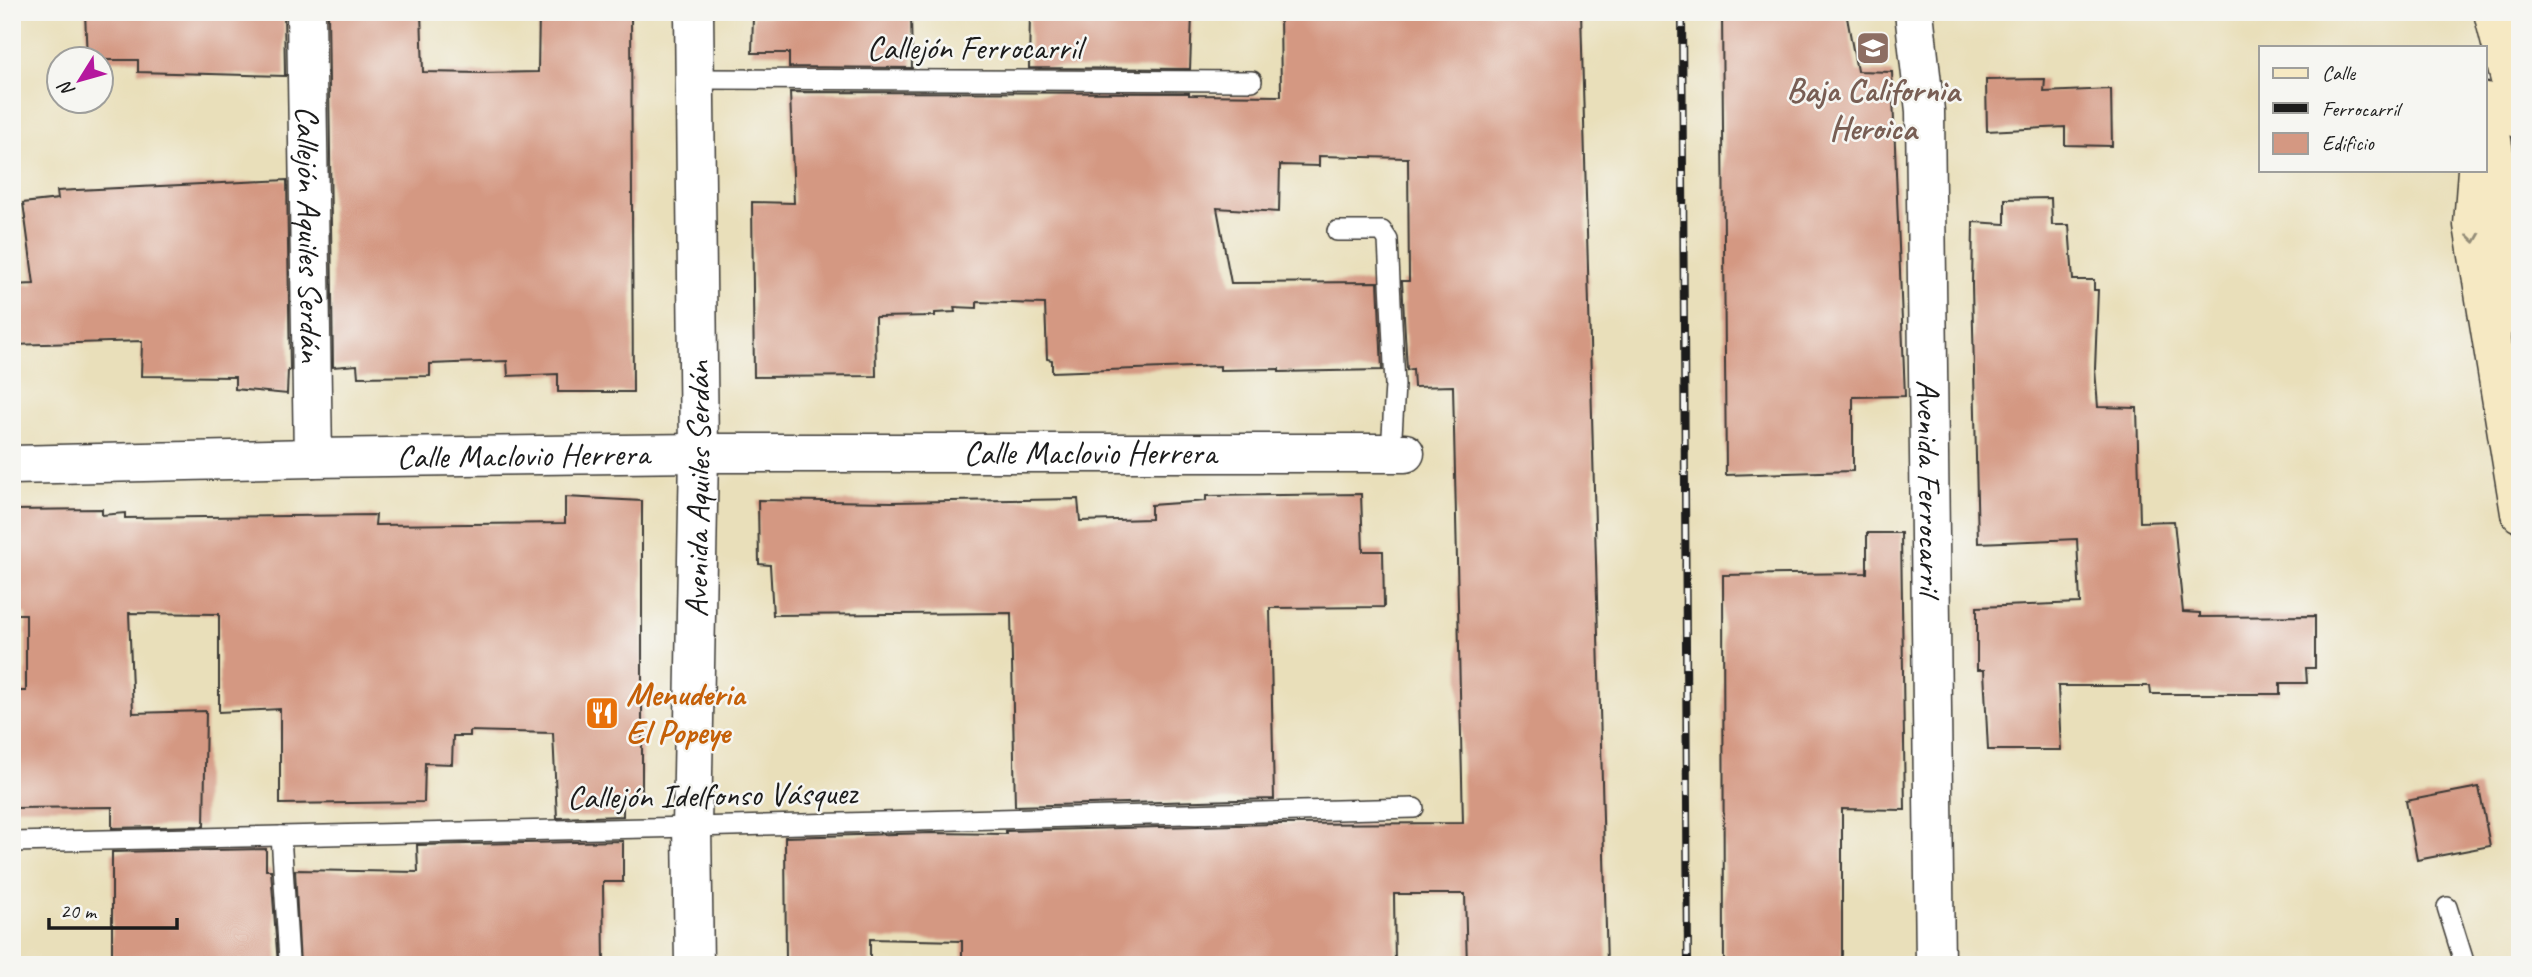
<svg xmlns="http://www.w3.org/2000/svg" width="2532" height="977" font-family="Caveat,sans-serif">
	<rect width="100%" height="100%" fill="#f6f6f2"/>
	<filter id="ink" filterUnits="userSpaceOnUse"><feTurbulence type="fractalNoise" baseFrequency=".0143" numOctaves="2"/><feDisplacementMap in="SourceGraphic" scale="14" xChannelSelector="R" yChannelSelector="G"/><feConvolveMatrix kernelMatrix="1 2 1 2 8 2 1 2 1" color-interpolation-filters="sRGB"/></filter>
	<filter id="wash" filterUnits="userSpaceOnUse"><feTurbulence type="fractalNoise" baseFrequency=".00686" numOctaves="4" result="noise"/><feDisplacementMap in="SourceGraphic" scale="28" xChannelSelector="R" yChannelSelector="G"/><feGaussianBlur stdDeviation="1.57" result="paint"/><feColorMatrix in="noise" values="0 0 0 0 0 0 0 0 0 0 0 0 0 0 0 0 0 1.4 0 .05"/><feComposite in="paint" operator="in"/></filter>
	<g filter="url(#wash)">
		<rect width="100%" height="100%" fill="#e9dfba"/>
		<g id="blocks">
			<g fill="#d49882">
				<polygon points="85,12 284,12 285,76 138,72 138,60 87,60"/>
				<polygon points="328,12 421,12 423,72 482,73 538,72 539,12 631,12 633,392 558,392 558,374 508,376 507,361 430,364 430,376 358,377 357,365 333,367"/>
				<polygon points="832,12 911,12 912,68 789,67 789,53 752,53 753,16 832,16"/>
				<polygon points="1030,12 1180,12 1180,14 1192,15 1190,69 1029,68"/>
				<polygon points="1280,12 1581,12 1607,965 1467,965 1465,894 1394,894 1395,965 962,965 962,941 870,939 870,965 786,965 785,837 932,833 1006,834 1006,831 1275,824 1463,823 1453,386 1414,387 1413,369 1407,370 1402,281 1409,281 1408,158 1319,156 1319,166 1280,165 1279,212 1217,208 1231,283 1378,282 1382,370 1279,372 1279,369 1220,370 1220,366 1052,372 1052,360 1047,359 1045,304 977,302 977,308 954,307 955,312 935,313 935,316 875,317 876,376 754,377 752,202 794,203 790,92 1189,93 1189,95 1281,96"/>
				<polygon points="1722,12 1846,12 1857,71 1892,72 1905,396 1853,397 1853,471 1726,475"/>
				<polygon points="2045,79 2044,92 2111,89 2112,146 2065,145 2065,127 1987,131 1986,80"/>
				<polygon points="287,180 290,370 288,370 287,394 235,389 235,377 141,376 142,341 12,345 12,285 34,284 23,203 58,199 57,191"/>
				<polygon points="2051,198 2052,225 2069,225 2073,280 2094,280 2094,290 2098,290 2095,369 2098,407 2137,408 2140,522 2174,521 2183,612 2200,613 2200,617 2315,616 2315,668 2306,668 2307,683 2280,683 2280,694 2151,694 2150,686 2058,686 2061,750 1988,750 1984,670 1977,670 1977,607 2080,603 2077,539 1978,543 1972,285 1973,222 2005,224 2005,199"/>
				<polygon points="1361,494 1363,551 1383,551 1384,607 1270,608 1274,799 1015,806 1011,613 773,615 770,565 759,564 758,500 892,502 1078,499 1080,521 1151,519 1151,505 1206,501 1206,496"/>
				<polygon points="565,497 642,501 642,800 623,802 623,816 557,818 553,733 470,731 470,736 453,736 452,764 425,763 424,802 280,804 280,709 219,712 219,614 129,613 133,713 206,711 204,826 112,828 112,807 12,808 12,691 26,691 26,614 12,614 12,510 102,509 102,515 125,513 125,518 376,515 375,525 565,523"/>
				<polygon points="1867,533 1901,533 1905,810 1842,809 1842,965 1724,965 1723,575 1867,573"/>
				<polygon points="2479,787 2490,846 2417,860 2406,801"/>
				<polygon points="623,841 623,882 603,882 604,965 300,965 295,870 418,872 417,845"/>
				<polygon points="266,849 266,870 271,870 278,965 112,965 112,852"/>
			</g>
		</g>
	</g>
	<g filter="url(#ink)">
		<use href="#blocks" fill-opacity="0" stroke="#3b3934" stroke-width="2"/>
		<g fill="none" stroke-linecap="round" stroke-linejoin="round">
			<g stroke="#3b3934" stroke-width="22">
				<g id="service">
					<polyline points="696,79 1252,81"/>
					<polyline points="1337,231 1382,231 1388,240 1395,385 1391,452"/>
					<polyline points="281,836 289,960"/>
					<polyline points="12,842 692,827 1414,808"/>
					<polyline points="2447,907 2465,965"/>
				</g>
			</g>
			<g stroke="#3b3934" stroke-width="41">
				<g id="minor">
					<path id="s1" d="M306 12 313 458"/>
					<path id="s2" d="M1914 12 1925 111 1935 965"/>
					<path id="s3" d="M12 465 313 458 699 453H1405"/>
				</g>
			</g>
			<g stroke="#3b3934" stroke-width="41">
				<g id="tertiary">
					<path id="s4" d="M694 965 692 827 699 453 694 12"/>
				</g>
			</g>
			<g stroke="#3b3934" stroke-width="41">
				<g id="secondary">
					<polyline points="2493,12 2520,119"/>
					<polyline points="2486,102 2520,318"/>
					<polyline points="2477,170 2473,225 2520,513"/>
				</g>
			</g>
			<use href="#service" stroke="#fff" stroke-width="19"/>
			<use href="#minor" stroke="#fff" stroke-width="38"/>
			<use href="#tertiary" stroke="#fff" stroke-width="38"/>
			<use href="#secondary" stroke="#f6e9c3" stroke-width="38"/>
			<g stroke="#1c1c1c" stroke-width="8">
				<polyline id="rail" points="1682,12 1688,965"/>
			</g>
			<use href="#rail" stroke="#f6f6f2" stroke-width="5" stroke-dasharray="16" stroke-linecap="butt"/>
		</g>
		<defs><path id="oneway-chevron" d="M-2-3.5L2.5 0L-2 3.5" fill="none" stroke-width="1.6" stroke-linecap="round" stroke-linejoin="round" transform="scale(1.75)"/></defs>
		<use stroke="#948d78" href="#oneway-chevron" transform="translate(2474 238) rotate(82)"/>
	</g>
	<defs>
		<g id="school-square" transform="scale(1.75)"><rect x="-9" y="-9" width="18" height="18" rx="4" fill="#8d6e63" stroke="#f6f6f2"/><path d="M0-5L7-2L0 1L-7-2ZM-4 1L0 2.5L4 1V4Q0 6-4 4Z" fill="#fff"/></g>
		<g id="restaurant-square" transform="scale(1.75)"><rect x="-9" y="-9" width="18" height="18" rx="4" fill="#e8710a" stroke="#f6f6f2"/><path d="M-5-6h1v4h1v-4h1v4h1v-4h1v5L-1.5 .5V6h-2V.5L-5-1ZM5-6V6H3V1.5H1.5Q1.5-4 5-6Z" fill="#fff"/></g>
	</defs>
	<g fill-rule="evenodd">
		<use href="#school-square" x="1873" y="48"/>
		<use href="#restaurant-square" x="602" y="713"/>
	</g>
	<g text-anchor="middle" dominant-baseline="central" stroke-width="5" stroke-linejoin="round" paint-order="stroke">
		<g font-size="33" fill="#1c1c1c" stroke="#f6f6f2">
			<text x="974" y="48">Callejón Ferrocarril</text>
			<text stroke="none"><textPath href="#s1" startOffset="222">Callejón Aquiles Serdán</textPath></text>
			<text stroke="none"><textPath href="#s3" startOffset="1078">Calle Maclovio Herrera</textPath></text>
			<text stroke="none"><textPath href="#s3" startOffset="511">Calle Maclovio Herrera</textPath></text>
			<text stroke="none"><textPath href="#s2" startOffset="476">Avenida Ferrocarril</textPath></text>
			<text stroke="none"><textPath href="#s4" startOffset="476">Avenida Aquiles Serdán</textPath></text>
			<text transform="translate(712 795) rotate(-1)">Callejón Idelfonso Vásquez</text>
		</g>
		<g font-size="33" font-weight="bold" fill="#785e54" stroke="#f6f6f2">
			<text x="1873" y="90">Baja California<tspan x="1873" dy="38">Heroica</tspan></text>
		</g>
		<g font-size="33" font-weight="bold" fill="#c56008" stroke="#f6f6f2" text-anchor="start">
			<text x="626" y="694">Menuderia<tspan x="626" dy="38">El Popeye</tspan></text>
		</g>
	</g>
	<rect width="2532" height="977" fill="none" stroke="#f6f6f2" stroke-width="42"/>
	<rect x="2259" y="46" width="228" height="126" fill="#f6f6f2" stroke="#9f9f9c" stroke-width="2"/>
	<rect x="2273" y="68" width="35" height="10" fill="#f6e9c3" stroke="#9f9f9c" stroke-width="2"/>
	<text x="2322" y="80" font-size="21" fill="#1c1c1c">Calle</text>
	<rect x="2273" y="103" width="35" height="10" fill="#1c1c1c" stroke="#9f9f9c" stroke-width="2"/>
	<text x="2322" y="116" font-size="21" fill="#1c1c1c">Ferrocarril</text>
	<rect x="2273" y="133" width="35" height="21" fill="#d49882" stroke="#9f9f9c" stroke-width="2"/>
	<text x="2322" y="150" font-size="21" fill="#1c1c1c">Edificio</text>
	<g transform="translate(80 80) rotate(233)"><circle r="33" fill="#f6f6f2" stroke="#9f9f9c" stroke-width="2"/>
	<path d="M0-5L12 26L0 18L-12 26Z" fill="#b5179e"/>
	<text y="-10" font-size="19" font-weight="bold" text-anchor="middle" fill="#1c1c1c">N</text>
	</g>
	<path d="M49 918v10h128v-10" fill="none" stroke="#1c1c1c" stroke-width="3.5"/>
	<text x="60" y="918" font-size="21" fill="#1c1c1c" stroke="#f6f6f2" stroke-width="5" paint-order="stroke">20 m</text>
</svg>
